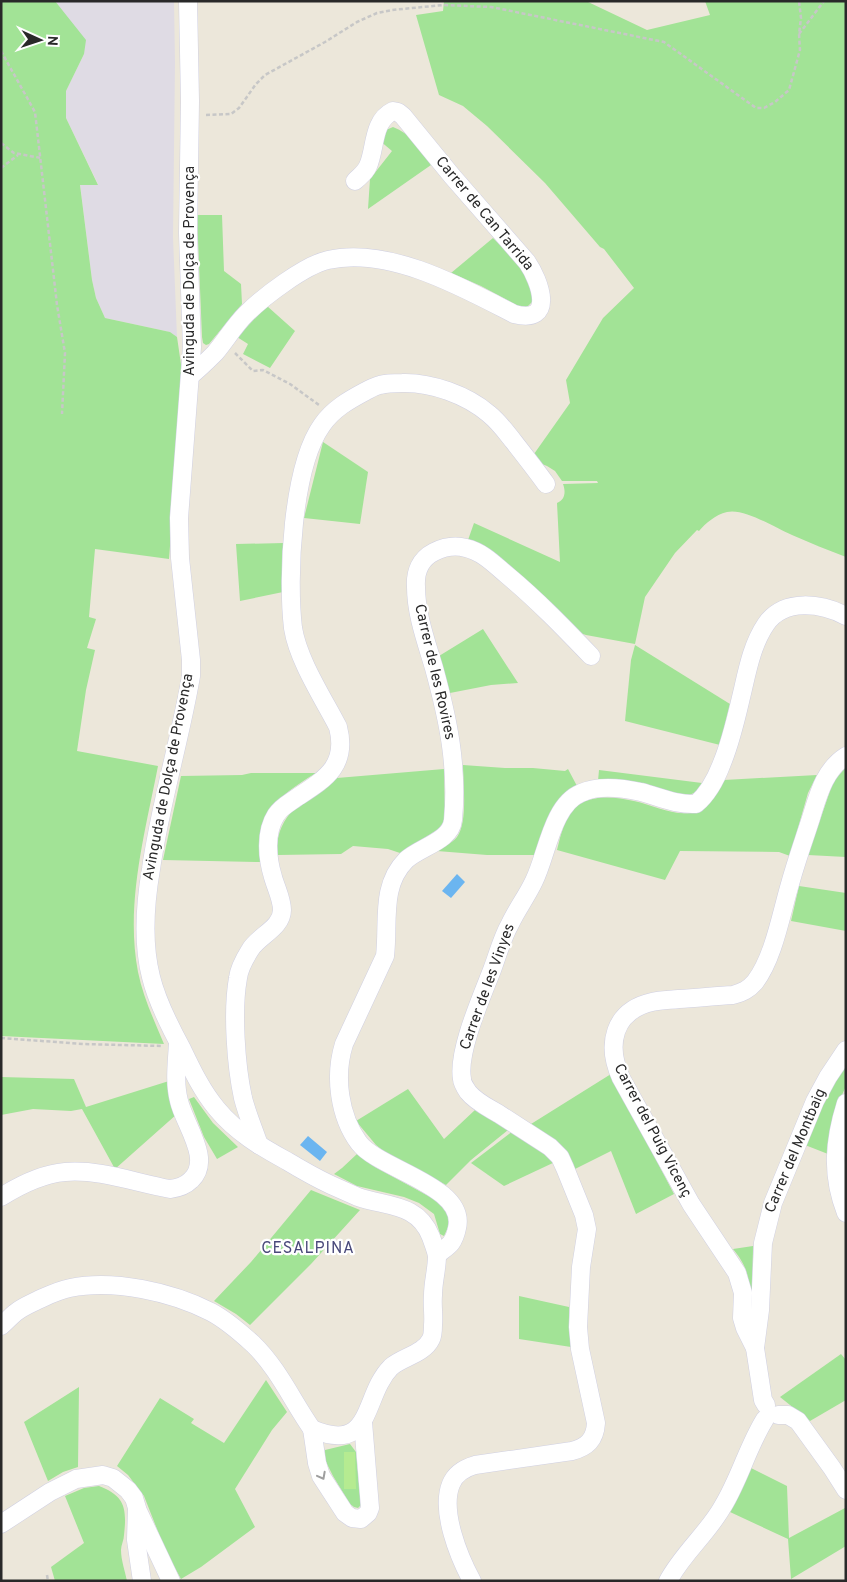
<svg xmlns="http://www.w3.org/2000/svg" width="847" height="1582" font-family="Overpass,sans-serif">
	<rect width="100%" height="100%" fill="#ece7da"/>
	<polygon fill="#dfdbe4" points="55,1 174,1 175,63 173,237 177,337 170,332 105,318 96,298 92,280 80,184 98,184 66,118 66,91 84,54 65,15"/>
	<g fill="#a2e396">
		<path d="M1 1H55L86 40 84 54 66 91V118L98 185H80L92 280 96 298 105 318 170 332 177 337 183 378 169 559 95 549 89 617 96 619 87 648 95 650 86 690 77 751 158 766C145 833 125 904 138 972 143 997 154 1020 164 1044L1 1036Z"/>
		<path d="M444 1H586L647 30 710 15 705 1H846V557C828 550 810 543 792 535 775 528 745 508 727 512 715 515 706 523 699 531L697 530 675 553 645 597 635 644 586 635 580 633 468 540 474 523 560 562 557 503C565 500 566 492 563 484L598 483 597 481H562L555 471 547 466 542 464 534 454 570 403 566 380 603 318 634 288 604 249 600 247 545 183 487 126 463 106 439 95 416 15 443 11Z"/>
		<path d="M393 127C410 133 421 149 431 165L368 209 370 179 392 151 379 140 386 130Z"/>
		<polygon points="197,215 222,215 224,271 241,284 242,304 209,344 206,345 203,343 202,337"/>
		<polygon points="493,238 522,266 534,287 532,302 527,307 520,307 481,286 451,273"/>
		<polygon points="267,306 295,331 270,368 243,354 248,344 237,337"/>
		<polygon points="323,442 368,472 360,524 304,518"/>
		<polygon points="284,543 283,557 283,592 240,601 236,544"/>
		<polygon points="483,629 518,683 491,685 450,693 439,656"/>
		<polygon points="635,645 730,704 720,745 625,721 631,660"/>
		<path d="M463 765 505 768H533L565 771 568 769 577 786C550 799 545 829 536 855H487L437 851C443 847 452 843 457 837 468 822 463 783 463 765Z"/>
		<polygon points="846,767 846,857 808,855 833,782"/>
		<path d="M444 769 445 816 442 827 400 853 388 849 353 846 341 854 278 855C275 839 281 824 291 812L337 778Z"/>
		<polygon points="599,770 702,783 696,792 685,797 598,781"/>
		<path d="M251 773H316C275 798 261 811 260 862L163 860 181 776 242 775Z"/>
		<path d="M817 775 808 793 790 856 779 852 680 851 665 880 557 850C560 839 562 827 568 817 581 793 611 796 634 801 653 805 670 815 690 813L724 780Z"/>
		<polygon points="799,886 846,893 846,931 791,921"/>
		<polygon points="846,1065 846,1086 837,1106 830,1136 828,1154 805,1145 831,1087"/>
		<path d="M611 1074 674 1194 636 1214 611 1151 575 1169C567 1147 549 1137 531 1124Z"/>
		<polygon points="1,1077 74,1079 86,1107 169,1081 177,1114 115,1169 82,1109 71,1111 33,1109 1,1115"/>
		<polygon points="408,1089 444,1139 475,1110 508,1130 471,1160 446,1185 386,1153 376,1145 356,1121"/>
		<polygon points="194,1097 213,1123 238,1147 217,1159 204,1137 189,1099"/>
		<polygon points="513,1131 555,1162 504,1186 471,1163"/>
		<polygon points="357,1154 375,1167 434,1199 447,1210 450,1223 444,1236 440,1234 434,1214 419,1203 404,1197 357,1186 334,1174 342,1168"/>
		<polygon points="311,1190 360,1210 311,1264 250,1325 236,1314 214,1301 251,1262"/>
		<path d="M753 1246 752 1311 749 1312C749 1284 752 1272 733 1249Z"/>
		<polygon points="519,1296 569,1307 569,1321 571,1347 519,1339"/>
		<polygon points="841,1354 846,1360 846,1400 810,1421 780,1397"/>
		<polygon points="266,1380 287,1412 272,1430 235,1489 255,1527 201,1567 181,1579 166,1552 144,1496 128,1475 117,1466 160,1398 194,1419 191,1423 224,1443"/>
		<polygon points="79,1387 78,1467 63,1472 48,1481 24,1422"/>
		<polygon points="350,1444 356,1452 361,1505 358,1508 354,1507 350,1504 333,1476 323,1456 325,1450"/>
		<polygon points="751,1468 787,1486 789,1538 845,1508 846,1546 791,1579 788,1539 730,1512"/>
		<path d="M99 1486C125 1496 127 1508 124 1535 124 1540 121 1545 121 1550 121 1560 125 1571 127 1581H55L51 1567 84 1543 65 1496 84 1488Z"/>
	</g>
	<polygon fill="#b5eb91" points="344,1452 355,1452 356,1489 344,1489"/>
	<g fill="#6bb5f0">
		<polygon points="457,874 465,882 451,898 442,891"/>
		<polygon points="308,1136 327,1152 320,1161 300,1145"/>
	</g>
	<g fill="none" stroke-linecap="round" stroke-linejoin="round">
		<g stroke="#d0d0e2" stroke-width="19">
			<g id="minor">
				<path d="M190 376C199 369 207 361 215 353 226 340 234 326 246 314 263 297 305 265 328 260 388 246 462 287 514 314 556 325 540 281 527 262L452 176 403 116 398 112 393 111C372 121 376 148 368 166 365 173 360 176 355 181"/>
				<path d="M846 1103C834 1141 831 1175 846 1213"/>
				<path d="M259 1145C254 1130 247 1114 243 1098 236 1066 232 1011 238 978 239 969 245 958 250 950 258 936 282 928 282 910 282 899 276 888 273 877 267 858 265 832 276 815 281 807 289 803 296 798 325 779 348 766 338 727 323 698 298 660 293 628 287 577 292 467 322 425 333 409 349 400 366 391 370 389 375 386 380 385 387 383 395 383 402 383 431 382 467 395 489 414 499 422 506 432 514 442 525 456 536 470 546 484"/>
				<path d="M1 1197C20 1185 42 1174 65 1172 100 1169 136 1183 170 1189 179 1188 185 1186 191 1180 213 1160 184 1124 179 1101 174 1082 177 1062 178 1043"/>
				<path d="M437 1255C441 1251 448 1247 451 1243 454 1239 456 1233 457 1228 467 1186 380 1170 359 1143 339 1116 334 1076 344 1044L385 956C389 923 380 886 406 860 420 847 451 841 453 820 458 766 448 719 434 668 426 641 416 614 416 587 415 572 420 559 434 552 444 547 455 545 466 548 483 552 495 565 507 575 537 600 564 628 591 656"/>
				<path d="M1 1326C6 1322 10 1317 15 1313 22 1307 30 1304 38 1300 49 1295 59 1290 70 1288 114 1279 172 1292 211 1312 226 1320 241 1333 253 1344 278 1368 293 1402 312 1429 374 1455 362 1396 391 1367 402 1357 424 1354 431 1339 433 1335 433 1329 433 1325 434 1315 432 1305 433 1295 433 1282 437 1269 437 1256 436 1250 433 1243 431 1237 418 1203 387 1207 358 1197 349 1193 340 1189 331 1185 316 1178 302 1170 287 1161 261 1147 236 1132 217 1109 202 1091 192 1070 182 1049 170 1027 157 1002 151 977 142 942 145 904 151 869 160 804 180 741 191 676V660L180 558 179 518 192 347 188 233 190 101 188 1"/>
				<polyline points="755,1348 760,1310 763,1243 773,1203 815,1101 828,1077 846,1050"/>
				<path d="M766 1405 763 1400 755 1348 745 1328 742 1318 743 1293 737 1273 691 1204 621 1078C606 1045 613 1011 652 1002 660 1000 670 1000 679 999 697 998 715 996 733 995 743 992 748 990 755 982 774 957 781 914 790 884 796 862 804 840 811 818 818 796 824 770 846 756"/>
				<polyline points="778,1415 788,1415 798,1421 832,1468 846,1490"/>
				<polyline points="312,1429 317,1463 321,1476 345,1513 352,1518 361,1519 368,1513 370,1508 363,1422"/>
				<polyline points="138,1511 171,1581"/>
				<polyline points="1,1524 50,1492 76,1479 103,1475 113,1478 128,1490 134,1498 137,1508 136,1540 142,1581"/>
				<path d="M472 1581C459 1557 440 1511 451 1484 455 1474 465 1468 475 1465L572 1451C587 1447 595 1440 596 1423L580 1349 578 1327 581 1267 587 1229 584 1215 565 1168 560 1157 550 1147C533 1136 516 1125 499 1114 489 1108 476 1102 468 1092 466 1089 462 1082 462 1079 457 1052 482 996 492 970 498 954 502 938 510 924 517 909 527 896 534 881 547 855 552 805 581 793 598 785 623 788 641 792 660 797 676 805 696 804 709 793 716 779 722 763 732 739 737 714 743 689 748 667 753 643 766 624 784 598 821 603 846 616"/>
				<path d="M668 1581C683 1553 708 1533 723 1506 740 1478 748 1446 765 1419"/>
			</g>
		</g>
		<g stroke="#c7c7c7" stroke-width="2.5" stroke-dasharray="4 2.5" stroke-linecap="butt">
			<polyline points="799,34 824,1"/>
			<polyline points="1,51 35,112 57,305 65,353 62,414"/>
			<polyline points="206,115 231,114 239,108 256,84 265,75 325,42 357,22 377,13 392,10 443,5 491,7 664,42 756,108 764,108 775,102 789,90 800,50 799,34 801,18 799,1"/>
			<polyline points="1,143 14,153 41,158"/>
			<polyline points="1,168 18,155"/>
			<polyline points="235,353 253,371 263,370 290,384 319,405"/>
			<polyline points="1,1038 83,1044 162,1046"/>
			<polyline points="47,1575 48,1581"/>
		</g>
		<use href="#minor" stroke="#fff" stroke-width="18"/>
	</g>
	<defs><path id="oneway-chevron" d="M-2-3.5L2.5 0L-2 3.5" fill="none" stroke-width="1.6" stroke-linecap="round" stroke-linejoin="round" transform="scale(1.25)"/></defs>
	<use stroke="#9f9f9f" href="#oneway-chevron" transform="translate(322 1476) rotate(62)"/>
	<g text-anchor="middle" dominant-baseline="central" stroke-width="4.5" stroke-linejoin="round" paint-order="stroke">
		<g font-size="15" fill="#292929" stroke="#fff">
			<text transform="translate(484 214) rotate(50)">Carrer de Can Tarrida</text>
			<text transform="translate(190 271) rotate(-90)">Avinguda de Dolça de Provença</text>
			<text transform="translate(434 672) rotate(77)">Carrer de les Rovires</text>
			<text transform="translate(169 777) rotate(-79)">Avinguda de Dolça de Provença</text>
			<text transform="translate(488 987) rotate(-70)">Carrer de les Vinyes</text>
			<text transform="translate(652 1131) rotate(62)">Carrer del Puig Vicenç</text>
			<text transform="translate(796 1151) rotate(-67)">Carrer del Montbaig</text>
		</g>
		<g font-size="16" letter-spacing="1" fill="#49497a" stroke="#fff">
			<text x="308" y="1249">CESALPINA</text>
		</g>
	</g>
	<rect width="847" height="1582" fill="none" stroke="#292929" stroke-width="5"/>
	<g transform="translate(40 40) rotate(93)" stroke="#ffffff" stroke-width="4" paint-order="stroke">
	<path d="M0-4L9 19L0 12L-9 19Z" fill="#292929"/>
	<text y="-8" font-size="14" font-weight="bold" text-anchor="middle" fill="#292929">N</text>
	</g>
</svg>
